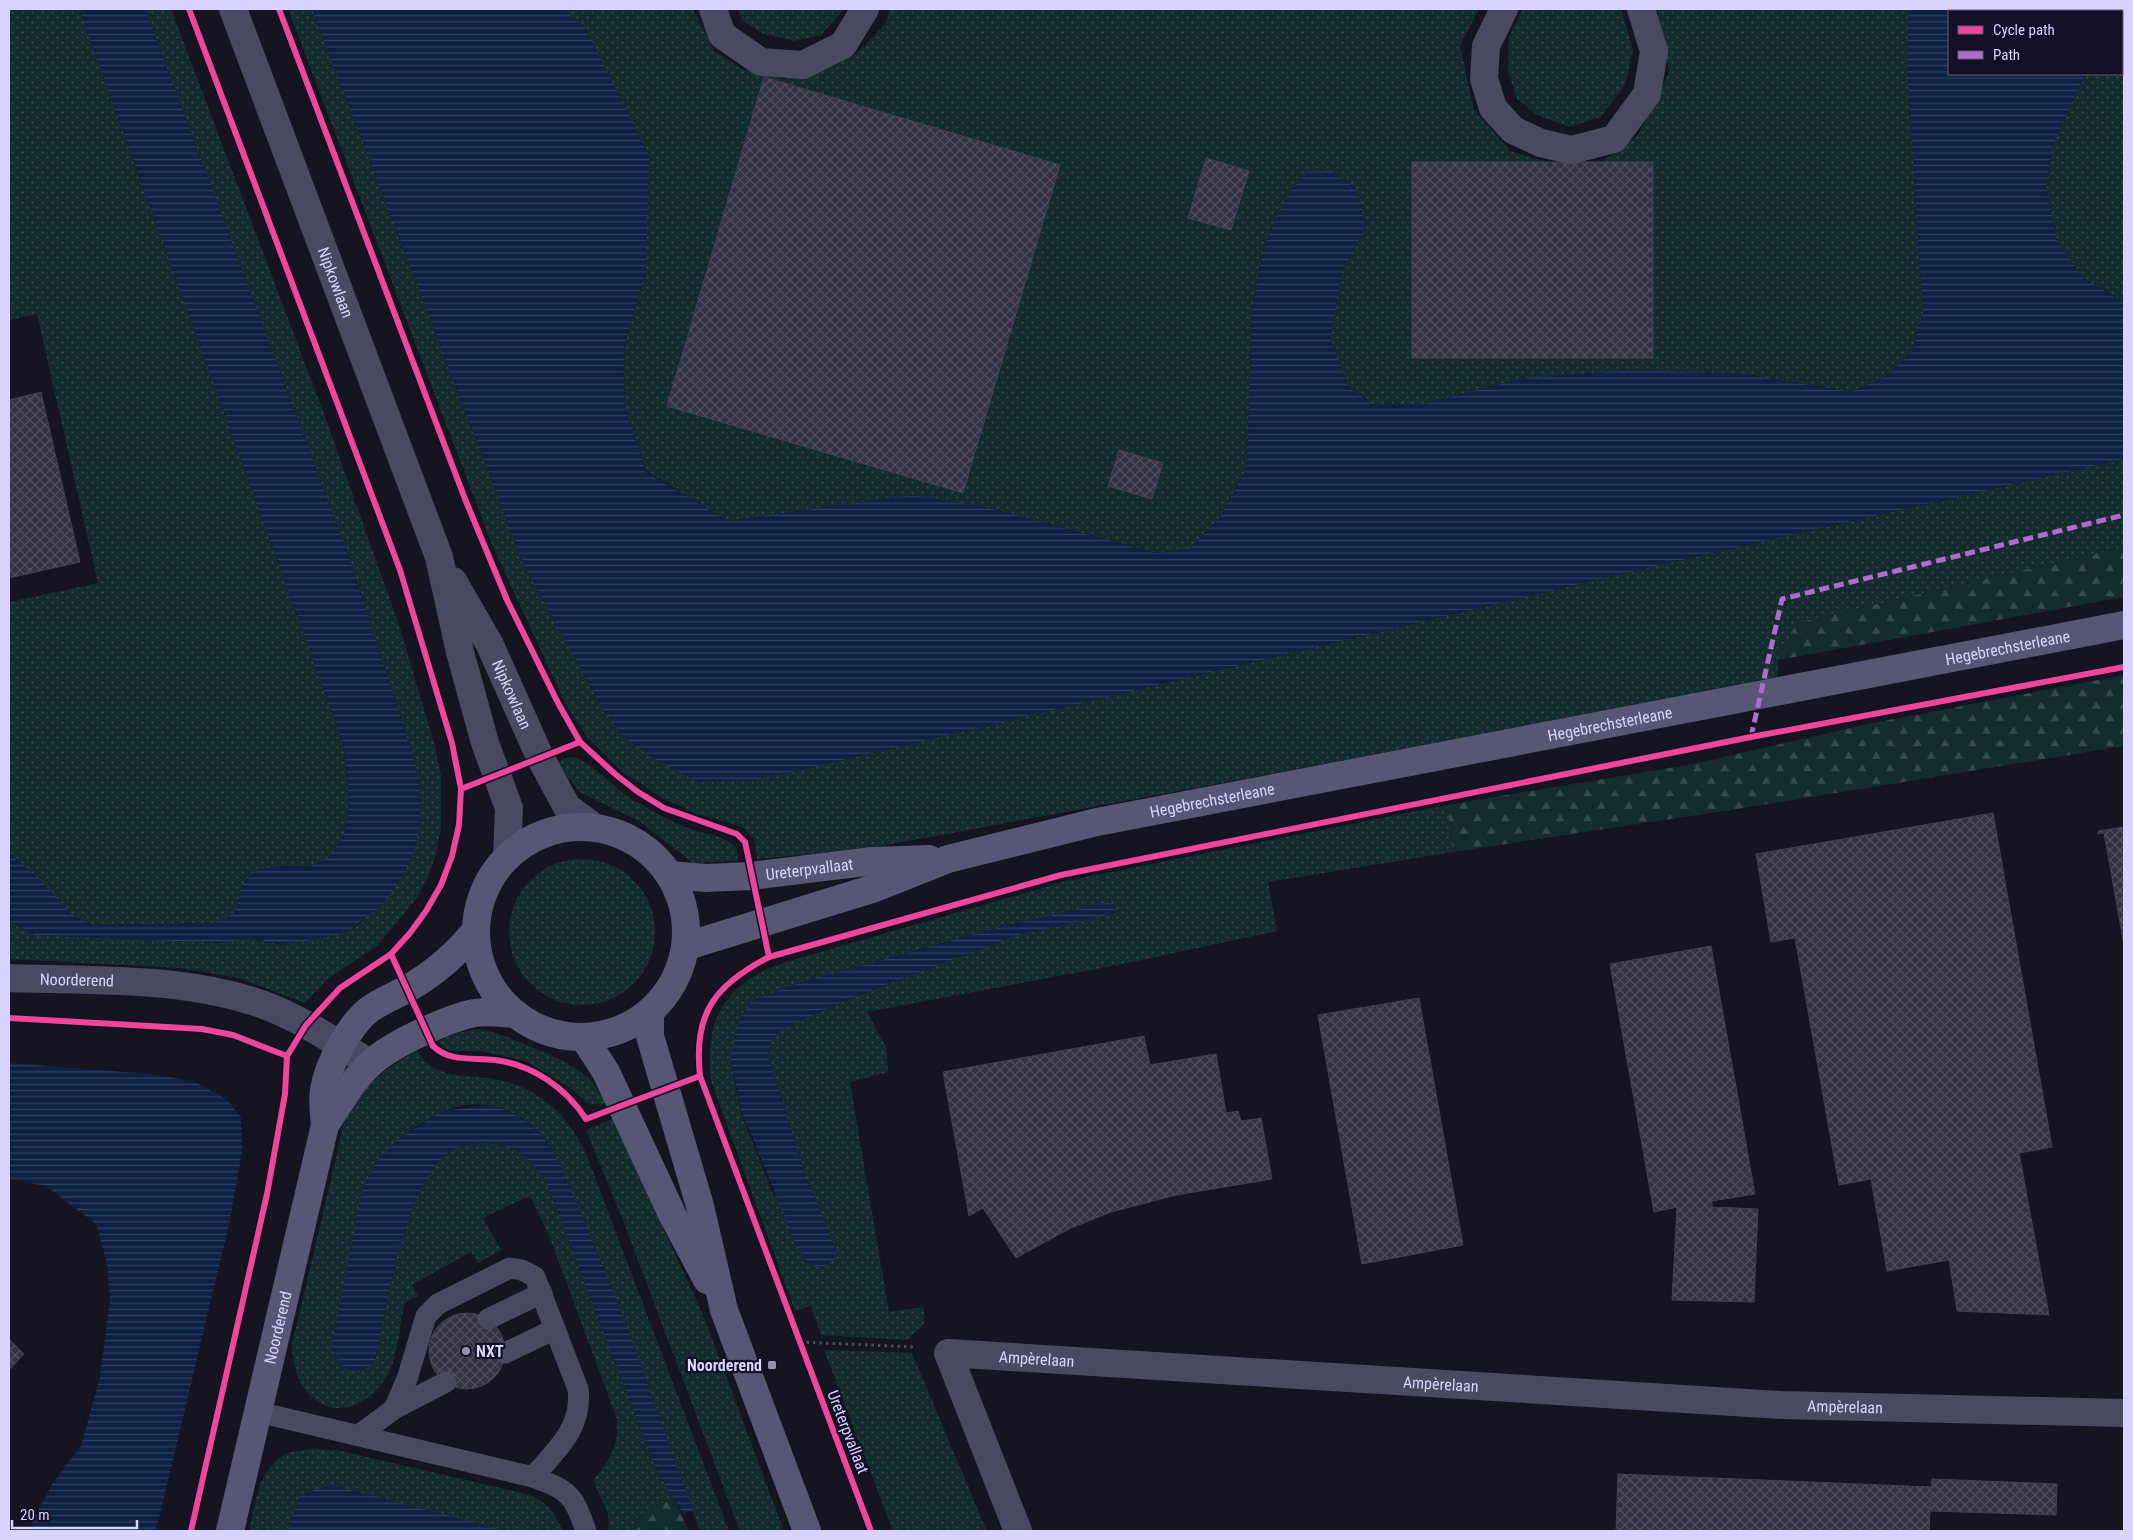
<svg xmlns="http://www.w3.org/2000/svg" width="2133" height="1540" font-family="'Roboto Condensed',sans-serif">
	<defs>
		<pattern id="grass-dots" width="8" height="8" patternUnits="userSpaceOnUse" patternTransform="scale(1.25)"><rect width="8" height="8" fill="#132c2d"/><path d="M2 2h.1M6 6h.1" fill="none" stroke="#354a4c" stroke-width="1.8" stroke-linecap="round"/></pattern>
		<pattern id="forest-firs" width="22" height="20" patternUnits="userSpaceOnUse" patternTransform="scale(1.25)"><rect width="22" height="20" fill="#132c2d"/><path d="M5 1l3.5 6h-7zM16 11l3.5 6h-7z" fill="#354a4c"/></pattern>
		<pattern id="water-rules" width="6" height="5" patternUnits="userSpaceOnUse" patternTransform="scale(1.25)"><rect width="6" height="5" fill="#0d2144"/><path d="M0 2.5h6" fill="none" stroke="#304060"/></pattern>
		<pattern id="building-cross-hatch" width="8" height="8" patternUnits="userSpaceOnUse" patternTransform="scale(1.25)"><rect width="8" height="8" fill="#343243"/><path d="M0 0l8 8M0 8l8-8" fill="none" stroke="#514f5f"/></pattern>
	</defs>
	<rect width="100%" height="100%" fill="#161421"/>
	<g fill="url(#grass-dots)" fill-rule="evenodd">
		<path d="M9 9H79L342 740C347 772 361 852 316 864 303 868 292 865 279 867 268 868 254 878 244 884 238 906 239 915 215 923L92 925 71 914 45 885 9 853V602L98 583 37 314 9 320Z"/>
		<polygon points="145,9 171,9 326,419 400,628 434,742 441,775 441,828 436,855 427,879 416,899 378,945 326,980 305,1003 239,978 180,968 9,959 9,921 35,935 221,943 252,938 268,943 335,936 360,924 410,859 416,843 420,813 419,786 415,762 349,557"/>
		<polygon points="288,9 312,9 523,563 605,713 625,738 660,762 753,780 805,769 1668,563 2124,459 2124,547 1797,623 1778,660 1778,680 865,849 757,859 755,840 743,827 697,814 662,798 620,770 587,737 565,703 491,542"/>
		<polygon points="562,9 693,9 714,51 742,69 783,79 824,71 856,54 886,23 890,9 1479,9 1460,46 1474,110 1510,151 1557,165 1603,161 1636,137 1656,103 1669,71 1657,9 1909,9 1907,62 1923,313 1912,352 1886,376 1852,392 1745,374 1631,370 1520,379 1424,404 1374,405 1349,388 1330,338 1342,270 1363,234 1265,243 1252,309 1247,467 1219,519 1190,549 1156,553 985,507 912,495 728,521 646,471 625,408 623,351 646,270"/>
		<polygon points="737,9 844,9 821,35 794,41 764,34 742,20"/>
		<polygon points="1523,9 1621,9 1633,50 1625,85 1600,117 1570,127 1537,115 1517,99 1508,71 1509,37"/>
		<polygon points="2118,9 2124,9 2124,302 2083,278 2057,242 2046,187 2052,147 2085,74 2122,74 2122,11 2117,11"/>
		<path d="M571 757C587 757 616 790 633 800 651 810 669 821 688 828 706 835 724 834 737 849L738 861 693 863 639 821 580 792 563 771 558 761Z"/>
		<path d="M1447 805 1453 852 1268 882 1277 931 1128 963 867 1012 886 1047 888 1072 850 1082 889 1312 924 1307V1324L907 1340 821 1335 811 1306 795 1311 711 1081C704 1019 725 982 786 962L1066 881ZM1109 902 1116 913 1014 936 844 1001 779 1031 770 1043 768 1056 806 1177 836 1250 773 1194 741 1113 731 1061 754 1000 796 984 993 929Z"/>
		<circle cx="582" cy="932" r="73"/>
		<path d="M477 1029C498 1032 514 1040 534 1048 568 1063 586 1068 606 1102L600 1105 589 1104 566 1085 526 1061 481 1051H451L445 1048 438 1041 450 1035Z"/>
		<path d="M417 1051C437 1082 468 1073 500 1080 540 1089 567 1115 585 1151L729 1531H700C660 1423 624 1312 577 1206 565 1179 556 1145 531 1125 474 1079 416 1119 375 1164L340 1364C356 1373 362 1372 375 1360 386 1308 405 1177 452 1150 462 1144 473 1144 485 1143 513 1142 531 1159 546 1181L656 1469 674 1499C654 1506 638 1509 632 1531H609L608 1514 593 1480C610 1460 619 1447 617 1419L548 1233 530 1196 483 1218 501 1250 478 1263 471 1252 412 1285 418 1296 404 1304C401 1320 397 1359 389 1372 355 1433 293 1412 292 1345L344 1123C360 1090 383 1068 417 1051Z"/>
		<polygon points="613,1119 704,1317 784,1531 740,1531 622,1218 586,1130"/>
		<polygon points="824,1350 912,1353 987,1531 893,1531"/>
		<path d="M308 1449 337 1450 530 1495C548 1503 555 1514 563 1531H488L495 1528 300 1495 287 1531H249C255 1504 258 1470 285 1454 291 1451 301 1451 308 1449Z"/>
	</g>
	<g fill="url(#forest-firs)">
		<polygon points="2124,547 2124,597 1778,660 1796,623"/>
		<polygon points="2124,675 2124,746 1750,807 1453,852 1447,805 1693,764 1868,724"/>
		<path d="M674 1499 689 1531H632C638 1509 654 1506 674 1499Z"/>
	</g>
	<g fill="url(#water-rules)">
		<path d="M79 9H145L349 557 415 763 419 786 420 813 416 844 410 859 403 876 380 907 348 931 335 936 281 945 252 938 221 943 35 935 9 921V853L45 885 71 914 92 925 215 923C252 911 230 890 251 875 267 863 284 870 303 867 363 860 349 781 342 740Z"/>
		<polygon points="312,9 562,9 585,27 649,156 646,270 623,351 625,408 646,472 728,521 912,495 985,507 1156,553 1190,549 1219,519 1247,467 1252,309 1265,243 1289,193 1307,172 1333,171 1355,188 1362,205 1363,234 1342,270 1330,338 1349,388 1374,405 1424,404 1520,379 1631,370 1745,374 1852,392 1886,376 1912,352 1923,313 1907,62 1909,9 2118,9 2117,11 1949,11 1949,74 2085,74 2052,147 2046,188 2057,242 2083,278 2124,302 2124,459 1668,563 805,769 753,780 699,782 660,762 625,738 605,713 523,563"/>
		<polygon points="1109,902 1115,908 1116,913 1014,936 844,1001 779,1031 770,1043 768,1057 806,1177 836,1250 834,1260 823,1267 816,1267 807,1261 796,1244 742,1113 731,1061 734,1038 742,1014 754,1000 796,984 993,929"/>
		<polygon points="9,1063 150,1074 193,1081 226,1099 241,1117 242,1152 230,1220 156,1531 33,1531 32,1522 54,1481 81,1446 100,1377 110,1299 107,1263 96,1224 46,1186 9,1179"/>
		<path d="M489 1105C511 1111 531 1121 545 1140 563 1163 571 1193 583 1219 625 1314 657 1413 693 1511L683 1514 656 1469 546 1181C531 1159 513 1142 485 1143 473 1144 462 1144 452 1150 405 1178 386 1308 375 1360L370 1367 353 1372 340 1364 331 1349 362 1190 375 1164 397 1140 442 1111Z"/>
		<polygon points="330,1485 496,1528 488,1531 287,1531 300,1495"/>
	</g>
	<g fill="url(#building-cross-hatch)" stroke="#433f54">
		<polygon points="764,77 1060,165 963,493 667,406"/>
		<polygon points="1206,158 1249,171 1231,230 1188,218"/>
		<rect x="1412" y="162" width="241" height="196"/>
		<polygon points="41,392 80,562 9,578 9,400"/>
		<polygon points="1119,450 1163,463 1152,499 1108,486"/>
		<polygon points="1993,813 2052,1147 2019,1153 2049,1315 1957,1311 1949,1260 1887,1271 1871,1179 1839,1185 1795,938 1771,942 1756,854"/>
		<polygon points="2124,827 2124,945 2104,833 2098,834 2098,831"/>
		<polygon points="1711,946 1755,1194 1712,1201 1712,1207 1758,1209 1754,1302 1672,1300 1677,1207 1654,1212 1610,964"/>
		<polygon points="1419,998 1463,1245 1362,1264 1318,1015"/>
		<polygon points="1144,1036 1150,1065 1216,1054 1226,1113 1238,1111 1241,1121 1261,1118 1272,1179 1176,1195 1111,1212 1071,1228 1016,1258 983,1208 969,1216 943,1072"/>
		<circle cx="467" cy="1351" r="38"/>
		<polygon points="9,1339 24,1354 9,1370"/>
		<polygon points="1618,1474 1931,1487 1929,1531 1616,1531"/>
		<polygon points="1932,1479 2057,1484 2056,1515 1930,1511"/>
	</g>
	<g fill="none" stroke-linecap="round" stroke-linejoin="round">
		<polyline stroke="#44505f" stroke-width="3" stroke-dasharray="2.5 4" stroke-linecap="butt" points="800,1342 915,1347"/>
		<g stroke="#4a4962" stroke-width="21">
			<polyline points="488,1319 542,1293"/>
			<polyline points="505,1353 555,1329"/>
			<polyline points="394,1409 446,1382"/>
			<path d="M258 1412 533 1477C570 1491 573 1494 586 1531"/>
			<path d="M359 1435 394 1409 407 1379 426 1316 438 1304 510 1268 522 1270 535 1277 578 1389C583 1428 556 1450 533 1477"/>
		</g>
		<g stroke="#4a4962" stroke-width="28">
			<path id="s1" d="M233 9 439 557 460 652 485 743 509 808 507 857"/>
			<polyline points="713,9 722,35 761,62 803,65 843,45 865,9"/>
			<polyline points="1504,9 1486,46 1484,79 1493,108 1513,130 1541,143 1571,150 1614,139 1647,94 1654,51 1641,9"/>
			<path id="s2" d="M453 581 490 645 540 757 567 807 591 825"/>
			<path id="s3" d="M9 978C93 981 183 976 264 1005 302 1019 336 1043 370 1063"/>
			<path id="s4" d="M1018 1531 948 1353 1781 1405 2124 1413"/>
		</g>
		<g stroke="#575674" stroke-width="28">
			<circle cx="581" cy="932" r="105"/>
			<path id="s5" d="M670 875 706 878 751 876 873 861 929 859"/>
			<path id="s6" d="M687 946 875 888 948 859 1097 822 2124 625"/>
			<polyline points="650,1013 650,1036 700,1206 724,1310 807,1531"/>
			<polyline points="584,1038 606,1072 672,1214 707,1280"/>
			<path d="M325 1125C339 1105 352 1080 371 1063 392 1044 446 1019 474 1013 487 1011 503 1013 516 1014"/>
			<path id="s7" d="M230 1531 325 1125C324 1114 322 1101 324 1090 328 1064 351 1021 373 1007 384 1000 396 995 407 989 435 973 456 955 476 930"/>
		</g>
		<polyline stroke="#b06ccc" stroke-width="5" stroke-dasharray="10 5" stroke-linecap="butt" points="1751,737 1782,599 2124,515"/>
		<g stroke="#130f26" stroke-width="9">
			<g id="cycleway">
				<polyline points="189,9 400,570 452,743 461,789 459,825 452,856 441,885 426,911 410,933 391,954 340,988 306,1025 287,1056 285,1094 267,1194 191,1531"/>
				<polyline points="279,9 465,499 507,600 558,703 580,742 615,774 638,792 664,808 737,834 745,842 769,957"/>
				<polyline points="461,789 580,742"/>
				<path d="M391 954 433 1046C451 1063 473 1057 495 1060 533 1065 566 1088 586 1119L700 1076"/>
				<polyline points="9,1018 202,1029 233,1035 287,1056"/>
				<path d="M871 1531 700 1076C693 1013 715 985 769 957L1061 875 1751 737 2124 667"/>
			</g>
		</g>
		<use href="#cycleway" stroke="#ed469a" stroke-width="6"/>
	</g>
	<g fill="#9591b1" stroke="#130f26" stroke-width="2">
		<circle cx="466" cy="1351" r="5"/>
		<rect x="767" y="1360" width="10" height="10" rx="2.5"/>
	</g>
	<g text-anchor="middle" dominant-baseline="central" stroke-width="4.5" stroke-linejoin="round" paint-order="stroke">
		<g font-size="16" fill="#d9d4ff" stroke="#130f26">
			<text stroke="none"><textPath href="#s1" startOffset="292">Nipkowlaan</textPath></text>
			<text stroke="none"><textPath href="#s6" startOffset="1356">Hegebrechsterleane</textPath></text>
			<text stroke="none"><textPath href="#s2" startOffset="128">Nipkowlaan</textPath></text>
			<text stroke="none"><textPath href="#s6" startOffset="951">Hegebrechsterleane</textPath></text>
			<text stroke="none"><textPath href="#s6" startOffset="546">Hegebrechsterleane</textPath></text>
			<text stroke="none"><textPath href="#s5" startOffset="140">Ureterpvallaat</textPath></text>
			<text stroke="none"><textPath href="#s3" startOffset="68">Noorderend</textPath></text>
			<text stroke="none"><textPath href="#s7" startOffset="209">Noorderend</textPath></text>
			<text stroke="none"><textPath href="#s4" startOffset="280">Ampèrelaan</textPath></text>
			<text stroke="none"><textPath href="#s4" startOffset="685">Ampèrelaan</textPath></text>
			<text stroke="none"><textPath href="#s4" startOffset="1090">Ampèrelaan</textPath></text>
			<text transform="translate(848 1432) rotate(69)">Ureterpvallaat</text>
		</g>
		<g font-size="16" font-weight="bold" fill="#d9d4ff" stroke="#130f26" text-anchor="start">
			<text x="476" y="1351">NXT</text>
			<text x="762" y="1365" text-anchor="end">Noorderend</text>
		</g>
	</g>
	<rect width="2133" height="1540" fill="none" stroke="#d9d4ff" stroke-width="20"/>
	<rect x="1948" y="10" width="175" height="65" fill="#130f26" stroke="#625e7d"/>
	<rect x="1958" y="26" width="25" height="8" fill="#ed469a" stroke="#625e7d"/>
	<text x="1993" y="35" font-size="15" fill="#d9d4ff">Cycle path</text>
	<rect x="1958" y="51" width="25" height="8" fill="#b06ccc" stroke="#625e7d"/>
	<text x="1993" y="60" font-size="15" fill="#d9d4ff">Path</text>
	<path d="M12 1520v8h125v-8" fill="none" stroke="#d9d4ff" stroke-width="2.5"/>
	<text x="20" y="1520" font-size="15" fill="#d9d4ff" stroke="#130f26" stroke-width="4" paint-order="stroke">20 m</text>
</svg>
